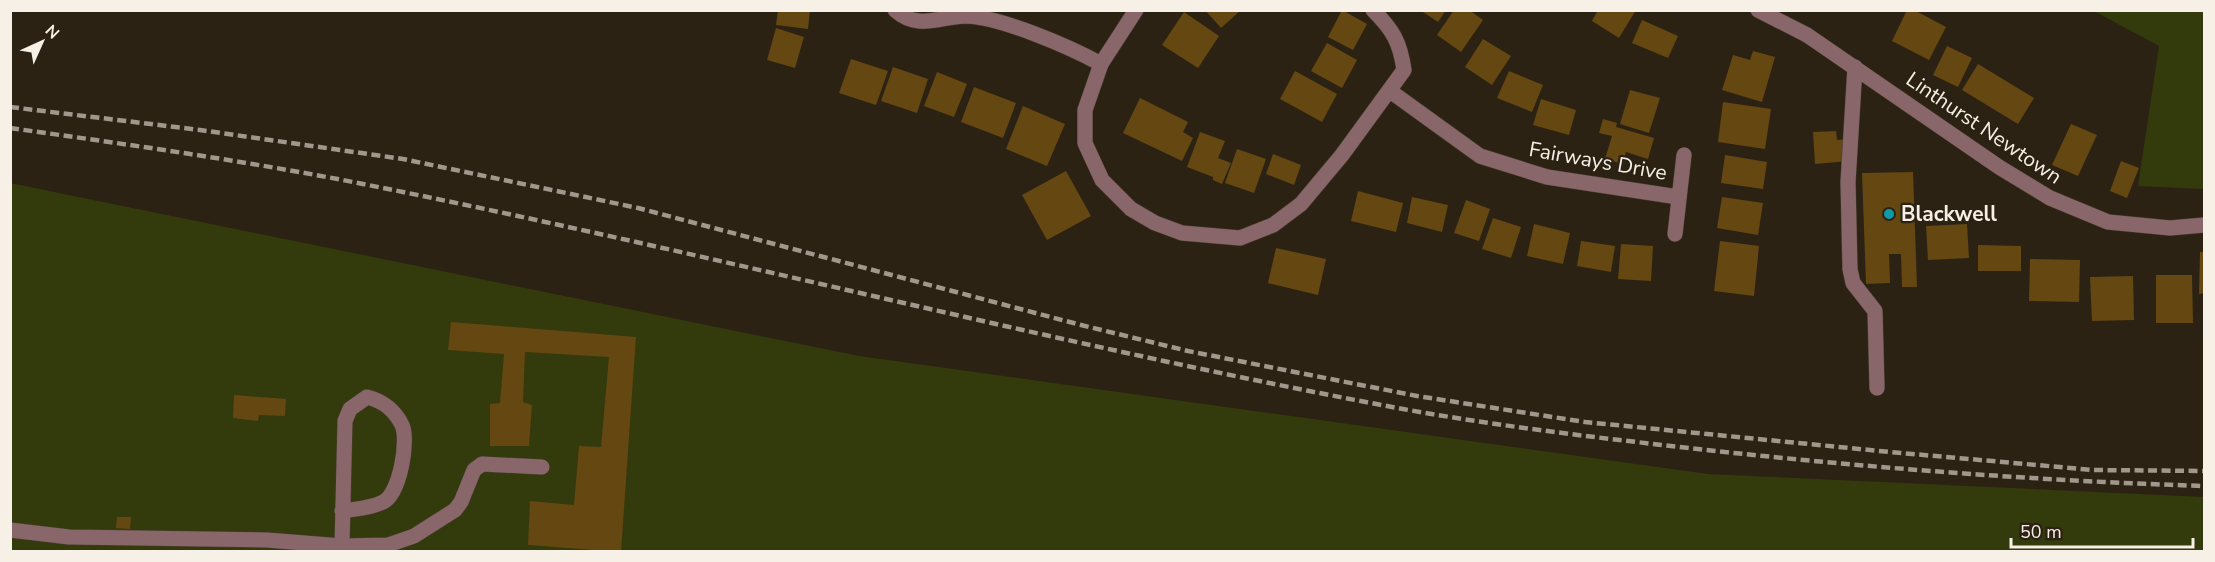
<svg xmlns="http://www.w3.org/2000/svg" width="2215" height="562" font-family="'Nunito Sans',sans-serif">
	<rect width="100%" height="100%" fill="#2c2213"/>
	<g fill="#333a0b">
		<polygon points="2094,11 2204,11 2204,189 2138,186 2159,46"/>
		<polygon points="10,183 859,356 1708,474 2204,497 2204,551 11,551"/>
	</g>
	<g fill="#644711">
		<polygon points="778,10 810,10 808,29 776,25"/>
		<polygon points="1205,10 1241,10 1221,28"/>
		<polygon points="1342,10 1367,24 1353,50 1328,37"/>
		<polygon points="1420,10 1446,10 1438,22"/>
		<polygon points="1454,10 1469,10 1483,20 1461,52 1437,35"/>
		<polygon points="1598,10 1636,10 1619,38 1592,21"/>
		<polygon points="1907,10 1914,10 1946,27 1929,60 1892,41"/>
		<polygon points="1184,12 1219,36 1198,68 1162,45"/>
		<polygon points="1642,20 1678,36 1668,58 1632,43"/>
		<polygon points="776,28 804,37 795,68 767,60"/>
		<polygon points="1483,39 1511,56 1492,85 1465,67"/>
		<polygon points="1327,43 1357,60 1342,88 1311,71"/>
		<polygon points="1947,46 1972,58 1958,87 1933,75"/>
		<polygon points="1753,51 1775,57 1762,102 1722,90 1733,55 1750,60"/>
		<polygon points="851,59 888,71 876,105 839,93"/>
		<polygon points="1978,64 2034,98 2018,124 1962,90"/>
		<polygon points="893,67 928,79 917,113 881,101"/>
		<polygon points="1295,71 1337,94 1322,122 1280,99"/>
		<polygon points="1509,71 1543,85 1532,112 1497,98"/>
		<polygon points="937,72 967,84 954,117 924,106"/>
		<polygon points="974,87 1016,103 1003,138 961,122"/>
		<polygon points="1630,90 1660,98 1649,133 1620,124"/>
		<polygon points="1140,98 1188,122 1183,132 1193,138 1182,161 1123,133"/>
		<polygon points="1541,99 1576,110 1569,135 1533,125"/>
		<polygon points="1723,102 1771,109 1765,149 1718,142"/>
		<polygon points="1023,106 1065,124 1047,166 1006,149"/>
		<polygon points="1603,119 1617,123 1616,127 1654,138 1648,159 1626,152 1623,164 1605,159 1612,136 1599,133"/>
		<polygon points="2071,124 2097,135 2078,176 2052,165"/>
		<polygon points="1836,131 1837,140 1847,139 1849,161 1815,164 1813,132"/>
		<polygon points="1200,132 1225,141 1218,158 1231,163 1222,184 1213,180 1213,177 1187,167"/>
		<polygon points="1237,149 1266,159 1254,193 1225,183"/>
		<polygon points="1273,154 1301,165 1294,185 1266,174"/>
		<polygon points="1725,155 1767,162 1763,189 1721,183"/>
		<polygon points="2121,161 2139,168 2127,198 2110,191"/>
		<polygon points="1066,171 1091,216 1047,240 1022,195"/>
		<polygon points="1913,172 1917,287 1902,287 1901,254 1889,254 1890,283 1866,284 1862,173"/>
		<polygon points="1358,191 1403,203 1396,232 1351,221"/>
		<polygon points="1412,197 1448,205 1442,232 1407,223"/>
		<polygon points="1722,197 1763,203 1758,235 1717,228"/>
		<polygon points="1466,200 1490,209 1479,241 1454,233"/>
		<polygon points="1493,218 1521,227 1511,258 1482,249"/>
		<polygon points="1534,224 1570,233 1563,264 1527,256"/>
		<polygon points="1967,224 1969,258 1928,260 1926,226"/>
		<polygon points="1581,241 1615,246 1611,272 1577,266"/>
		<polygon points="1720,241 1759,246 1754,296 1714,291"/>
		<polygon points="1621,244 1653,246 1651,281 1618,279"/>
		<polygon points="1978,245 2021,246 2021,271 1978,271"/>
		<polygon points="1276,248 1326,259 1318,295 1268,283"/>
		<polygon points="2200,252 2204,252 2204,293 2199,294"/>
		<polygon points="2030,259 2080,260 2079,302 2029,301"/>
		<polygon points="2156,275 2192,275 2193,323 2156,323"/>
		<polygon points="2133,276 2134,320 2092,321 2090,277"/>
		<polygon points="451,322 636,337 621,552 528,545 530,501 574,505 579,446 601,447 609,357 525,352 523,402 532,405 529,446 490,446 490,404 500,403 504,354 448,350"/>
		<polygon points="234,395 286,399 285,416 259,415 258,421 233,418"/>
		<polygon points="117,517 131,517 130,529 116,528"/>
	</g>
	<g fill="none" stroke-linecap="round" stroke-linejoin="round">
		<g stroke="#483f31" stroke-width="16">
			<g id="minor">
				<path d="M895 10C918 31 941 16 966 16 1001 17 1070 47 1101 64"/>
				<path d="M1136 10 1101 64 1085 110V143L1102 180 1131 209 1155 223 1182 233 1240 238 1273 225 1301 204 1342 155 1404 70C1400 42 1393 30 1373 10"/>
				<polyline points="1758,10 1807,35 1999,167 2050,198 2108,222 2170,228 2204,225"/>
				<polyline points="1855,67 1848,182 1850,269 1853,283 1875,311 1877,388"/>
				<polyline points="1390,91 1480,156 1547,177 1678,197"/>
				<polyline points="1675,234 1684,155"/>
				<polyline points="10,530 69,537 267,540 342,546 388,545 414,536 455,510 461,502 474,470 482,464 542,467"/>
				<path d="M342 546 345 421 350 409 367 397C383 401 394 409 402 425 409 440 400 494 383 502 372 508 355 509 342 511"/>
			</g>
		</g>
		<use href="#minor" stroke="#886669" stroke-width="15"/>
		<g stroke="#a0988c" stroke-width="4.5" stroke-dasharray="9 4.5" stroke-linecap="butt">
			<polyline points="10,107 200,130 403,159 638,208 1081,325 1188,351 1417,396 1585,422 1890,452 2093,470 2204,471"/>
			<path d="M10 128C125 144 239 160 353 182 704 251 1051 344 1403 409 1509 428 1617 440 1725 452 1884 469 2044 481 2204 486"/>
		</g>
	</g>
	<circle fill="#0f9aa8" stroke="#2c2213" stroke-width="2" cx="1889" cy="214" r="6"/>
	<g text-anchor="middle" dominant-baseline="central" stroke-width="4.5" stroke-linejoin="round" paint-order="stroke">
		<g font-size="21" fill="#f6f0e6" stroke="#2c2213">
			<text transform="translate(1984 128) rotate(34)">Linthurst Newtown</text>
			<text transform="translate(1598 161) rotate(10)">Fairways Drive</text>
		</g>
		<g font-size="21" font-weight="bold" fill="#f6f0e6" stroke="#2c2213" text-anchor="start">
			<text x="1901" y="214">Blackwell</text>
		</g>
	</g>
	<rect width="2215" height="562" fill="none" stroke="#f6f0e6" stroke-width="24"/>
	<g transform="translate(42 42) rotate(45)" stroke="#2c2213" stroke-width="4.5" paint-order="stroke">
	<path d="M0-4.5L10 22L0 15L-10 22Z" fill="#f6f0e6"/>
	<text y="-9" font-size="16" font-weight="bold" text-anchor="middle" fill="#f6f0e6">N</text>
	</g>
	<path d="M2011 538v9h182v-9" fill="none" stroke="#f6f0e6" stroke-width="3"/>
	<text x="2020" y="538" font-size="18" fill="#f6f0e6" stroke="#2c2213" stroke-width="4.5" paint-order="stroke">50 m</text>
</svg>
